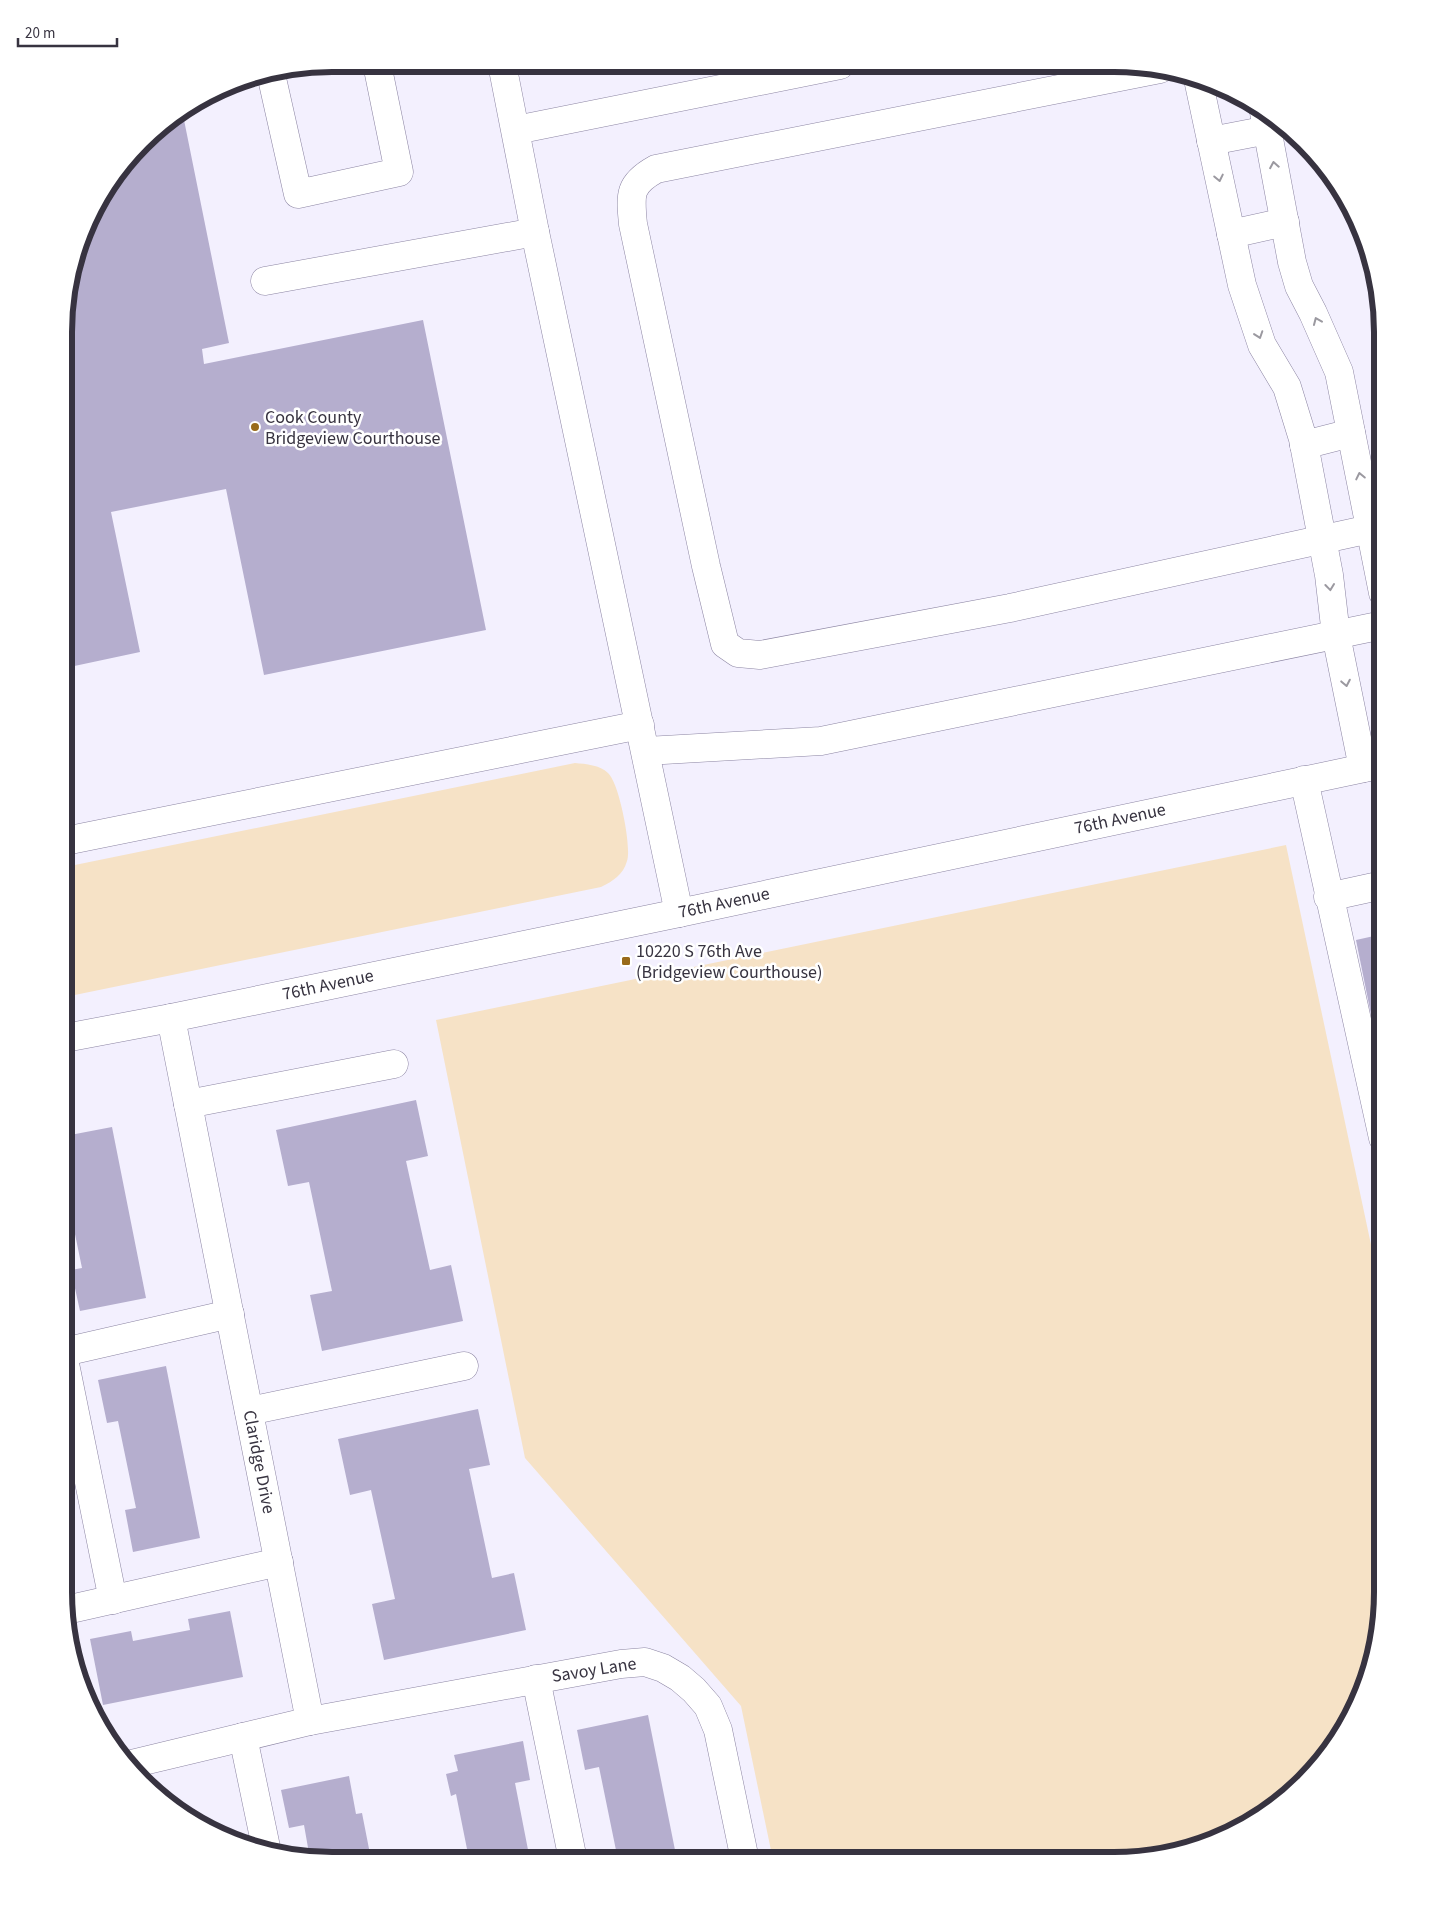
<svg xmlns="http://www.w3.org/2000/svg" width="1447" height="1925" font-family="'Source Sans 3',sans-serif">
	<rect width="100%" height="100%" fill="#f3f0fe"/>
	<g fill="#f6e2c6">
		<path d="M575 763C586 764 600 765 608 773 619 782 632 848 627 861 623 875 613 881 601 887L65 997V867Z"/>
		<polygon points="1286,845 1383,1301 1383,1610 1369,1678 1338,1741 1292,1794 1233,1833 1183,1852 1114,1861 773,1860 741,1706 525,1458 436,1020"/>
	</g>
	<g fill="#b5aece">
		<polygon points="183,115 229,343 202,349 204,364 423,320 486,630 264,675 226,489 111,512 140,652 65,668 66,297 100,199 156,130"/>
		<polygon points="1383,934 1383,1069 1382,1069 1356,940"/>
		<polygon points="416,1100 428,1156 406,1161 430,1270 451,1265 463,1321 322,1351 310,1295 332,1291 309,1182 288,1186 276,1130"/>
		<polygon points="112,1127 146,1298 80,1311 71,1270 82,1268 64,1181 65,1136"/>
		<polygon points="166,1366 200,1538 133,1552 125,1510 136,1508 118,1421 107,1423 98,1380"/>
		<polygon points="478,1409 490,1465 469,1469 492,1578 514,1573 526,1630 384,1660 372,1604 395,1599 371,1490 350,1495 338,1439"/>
		<polygon points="230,1611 243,1677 103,1705 90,1639 131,1631 133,1641 190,1630 188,1619"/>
		<polygon points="648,1715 677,1860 618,1860 599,1767 585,1770 577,1730"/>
		<polygon points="523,1741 530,1780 515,1783 530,1860 469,1859 456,1794 451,1796 446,1774 458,1771 454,1755"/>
		<polygon points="349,1776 356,1814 362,1813 371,1859 310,1859 304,1825 289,1828 281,1790"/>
	</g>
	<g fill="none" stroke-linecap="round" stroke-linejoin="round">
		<g stroke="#8c85a3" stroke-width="29">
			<g id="minor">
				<polyline points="502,64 535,232 679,913"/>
				<path d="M1160 69 656 169C629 184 630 194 633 224L706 566 725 644 738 653 760 655 1010 608 1370 529"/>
				<polyline points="271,74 298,194 399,172 377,64"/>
				<polyline points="1198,79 1242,285 1262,345 1287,387 1303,439 1329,575 1336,635 1363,768"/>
				<polyline points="1264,112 1292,262 1299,286 1313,313 1339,372 1383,593"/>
				<polyline points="516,130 840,65"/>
				<polyline points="1211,141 1268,130"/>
				<polyline points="1231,234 1285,222"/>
				<polyline points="265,281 535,232"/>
				<polyline points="1304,445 1351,433"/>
				<polyline points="646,751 821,741 1383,625"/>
				<polyline points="1304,780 1383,1138"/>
				<polyline points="65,841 640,725"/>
				<polyline points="1328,897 1383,885"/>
				<polyline points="65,1038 171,1018 679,913 1383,764"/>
				<polyline points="188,1104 394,1064"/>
				<polyline points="64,1352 230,1314"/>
				<polyline points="64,1359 113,1600"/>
				<polyline points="249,1411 464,1366"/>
				<polyline points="66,1610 279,1562"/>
				<polyline points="536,1679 573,1860"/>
				<polyline points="310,1721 621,1664 645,1662 663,1668 680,1678 694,1690 708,1706 718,1730 745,1860"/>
				<polyline points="243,1737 267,1852"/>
				<polyline points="127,1765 310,1721 171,1018"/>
			</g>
		</g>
		<use href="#minor" stroke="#fff" stroke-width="28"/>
	</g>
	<defs><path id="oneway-chevron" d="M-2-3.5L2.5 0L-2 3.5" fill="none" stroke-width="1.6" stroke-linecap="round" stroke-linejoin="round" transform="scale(1.25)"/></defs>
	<g stroke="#9b99a0">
		<use href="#oneway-chevron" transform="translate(1274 165) rotate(-100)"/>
		<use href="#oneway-chevron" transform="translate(1219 178) rotate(78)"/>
		<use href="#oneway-chevron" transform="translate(1317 321) rotate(-113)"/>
		<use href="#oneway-chevron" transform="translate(1259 335) rotate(71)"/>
		<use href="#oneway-chevron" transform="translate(1360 476) rotate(-102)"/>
		<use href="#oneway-chevron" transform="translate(1330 587) rotate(83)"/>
		<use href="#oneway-chevron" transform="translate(1346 683) rotate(79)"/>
	</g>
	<g fill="#996a1a" stroke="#fff" stroke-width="2">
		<circle cx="255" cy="427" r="5"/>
		<rect x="621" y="956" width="10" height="10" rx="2.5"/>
	</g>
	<g text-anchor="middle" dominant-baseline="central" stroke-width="5" stroke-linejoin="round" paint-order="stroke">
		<g font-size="18" fill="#373340" stroke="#fff" text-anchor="start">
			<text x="265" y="417">Cook County<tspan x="265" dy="21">Bridgeview Courthouse</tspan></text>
			<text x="636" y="951">10220 S 76th Ave<tspan x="636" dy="21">(Bridgeview Courthouse)</tspan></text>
		</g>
		<g font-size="18" fill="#373340" stroke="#fff">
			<text transform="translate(1120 819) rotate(-12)">76th Avenue</text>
			<text transform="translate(724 903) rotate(-12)">76th Avenue</text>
			<text transform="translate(328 985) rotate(-12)">76th Avenue</text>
			<text transform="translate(259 1462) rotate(79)">Claridge Drive</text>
			<text transform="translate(594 1670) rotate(-9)">Savoy Lane</text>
		</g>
	</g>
	<path d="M0 0H1447V1925H0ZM332 72H1114A260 260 0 0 1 1374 332V1592A260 260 0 0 1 1114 1852H332A260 260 0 0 1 72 1592V332A260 260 0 0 1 332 72Z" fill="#fff" fill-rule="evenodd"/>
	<path fill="none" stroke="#373340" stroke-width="6" d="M332 72H1114A260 260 0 0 1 1374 332V1592A260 260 0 0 1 1114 1852H332A260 260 0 0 1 72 1592V332A260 260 0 0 1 332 72Z"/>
	<path d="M18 38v8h99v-8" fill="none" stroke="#373340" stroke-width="2.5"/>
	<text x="25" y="38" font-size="15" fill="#373340" stroke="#ffffff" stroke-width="4" paint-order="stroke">20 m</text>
</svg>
